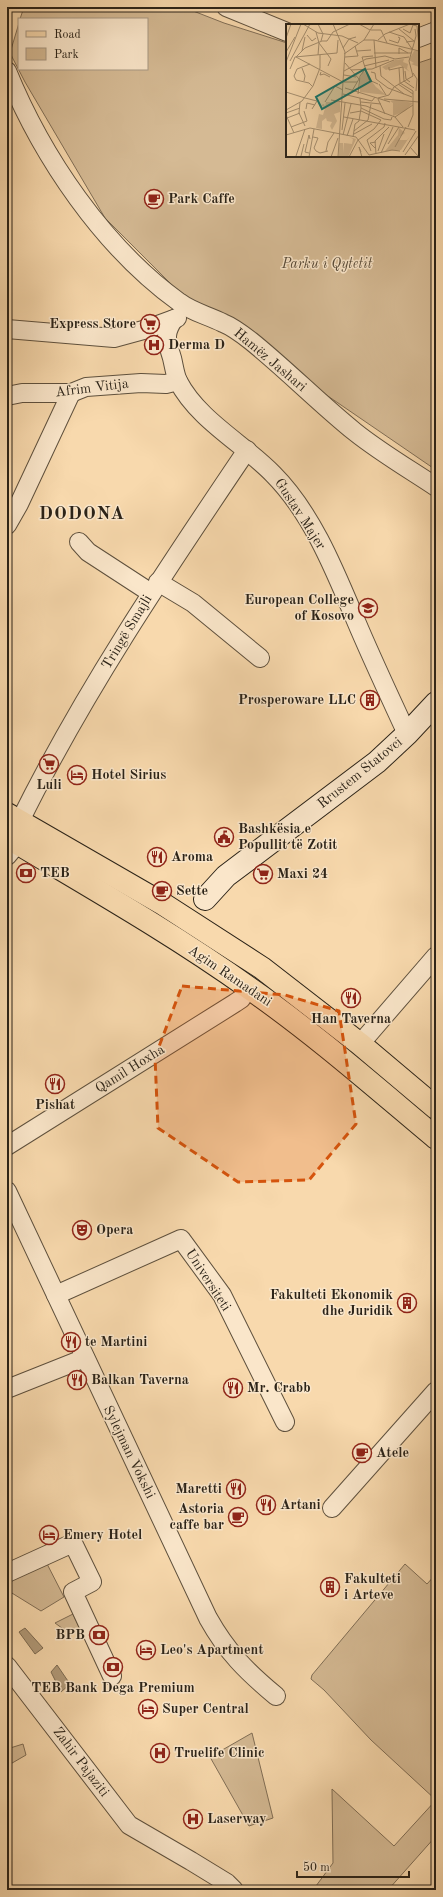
<svg xmlns="http://www.w3.org/2000/svg" width="443" height="1897" font-family="'Old Standard TT',serif">
	<rect width="100%" height="100%" fill="#f8d9ad"/>
	<filter id="stains"><feTurbulence type="fractalNoise" baseFrequency=".005" numOctaves="4"/><feColorMatrix values="0 0 0 0 .2 0 0 0 0 .09 0 0 0 0 .02 0 0 0 .5 -.17"/></filter>
	<radialGradient id="worn" r=".72"><stop offset=".6" stop-color="#630" stop-opacity="0"/><stop offset="1" stop-color="#630" stop-opacity=".3"/></radialGradient>
	<g fill="#d5ba94" stroke="#806e56">
		<polygon points="24,7 183,7 224,23 287,43 287,156 418,156 418,63 436,57 436,470 186,299 105,218 25,82 10,53 19,23 19,69 147,69 147,19 20,19"/>
		<polygon points="44,1558 64,1597 41,1611 7,1590 7,1575"/>
		<polygon points="405,1564 427,1584 436,1574 436,1836 388,1890 313,1890 333,1863 332,1789 394,1846 436,1800 371,1740 324,1690 311,1679 312,1675"/>
		<polygon points="73,1614 80,1629 70,1634 55,1623"/>
		<polygon points="252,1733 273,1818 249,1826 210,1757"/>
		<polygon points="23,1744 26,1755 7,1766 7,1749"/>
	</g>
	<g fill="#b29b7a" stroke="#7c6b53">
		<polygon points="25,1628 43,1648 35,1654 19,1632"/>
		<polygon points="57,1665 70,1684 61,1692 51,1672"/>
	</g>
	<g fill="none" stroke-linecap="round" stroke-linejoin="round">
		<g stroke="#5e503d" stroke-width="20">
			<g id="street">
				<polyline points="226,7 287,32"/>
				<polyline points="418,38 436,31"/>
				<path d="M7 71C42 157 103 247 179 302 192 312 207 315 223 323 233 327 242 334 251 341 287 370 319 403 355 432 380 452 409 469 436 487"/>
				<path d="M174 319C163 335 167 341 172 358 174 366 175 375 178 381 198 420 244 444 273 474 312 513 335 571 356 621 372 659 390 697 407 734"/>
				<polyline points="7,329 114,338 147,329 177,318"/>
				<polyline points="7,396 22,393 71,393 86,387 141,383 166,384 178,381"/>
				<polyline points="7,525 19,504 71,393"/>
				<polyline points="79,542 88,552 151,593"/>
				<polyline points="158,582 193,603 260,658"/>
				<path d="M20 821C84 691 166 570 247 450"/>
				<polyline points="7,856 17,844"/>
				<polyline points="360,1044 436,956"/>
				<polyline points="7,1146 235,1003 241,999 249,988"/>
				<path d="M7 1191 208 1618C227 1652 246 1671 276 1696"/>
				<polyline points="56,1295 181,1239 222,1295 285,1422"/>
				<polyline points="7,1389 85,1358"/>
				<polyline points="332,1508 436,1391"/>
				<polyline points="7,1573 73,1543 92,1582 73,1592 112,1676"/>
				<polyline points="7,1666 129,1825 191,1861 227,1883 234,1890"/>
			</g>
		</g>
		<g stroke="#2b2318" stroke-width="24">
			<polyline id="secondary" points="205,899 226,876 377,762 407,734 436,703"/>
		</g>
		<g stroke="#2b2318" stroke-width="24">
			<g id="primary">
				<polyline points="7,814 163,904 262,968 360,1044 436,1108"/>
				<path d="M7 837C89 886 172 933 249 988 315 1034 375 1087 436 1138"/>
			</g>
		</g>
		<use href="#street" stroke="#fae6ca" stroke-width="18"/>
		<use href="#secondary" stroke="#fae6ca" stroke-width="22"/>
		<use href="#primary" stroke="#f8d9ad" stroke-width="22"/>
	</g>
	<path fill="#d5540d" fill-opacity="0.2" stroke="#d5540d" stroke-width="3" stroke-dasharray="8 5" stroke-linejoin="round" d="M182 986 285 995 339 1011 356 1124 309 1180 238 1182 158 1128 155 1057Z"/>
	<defs>
		<g id="cafe-ring" transform="scale(1)"><circle r="9.5" fill="#fae6ca" stroke="#8f2418" stroke-width="1.5"/><path d="M-5.5-4.5H6V0H3Q3 3.5 0 3.5H-2.5Q-5.5 3.5-5.5 0ZM3-3.2v2h1.7v-2ZM-6 4.5H4V6H-6Z" fill="#8f2418"/></g>
		<g id="supermarket-ring" transform="scale(1)"><circle r="9.5" fill="#fae6ca" stroke="#8f2418" stroke-width="1.5"/><path d="M-6-5.5h2.5l.6 2H6L4.5 2H-2.5L-4.4-4H-6ZM-1.5 3.2a1.3 1.3 0 1 0 .1 0ZM3 3.2a1.3 1.3 0 1 0 .1 0Z" fill="#8f2418"/></g>
		<g id="hospital-ring" transform="scale(1)"><circle r="9.5" fill="#fae6ca" stroke="#8f2418" stroke-width="1.5"/><path d="M-5-5h3v3.5h4V-5h3V5h-3V1.5h-4V5h-3Z" fill="#8f2418"/></g>
		<g id="university-ring" transform="scale(1)"><circle r="9.5" fill="#fae6ca" stroke="#8f2418" stroke-width="1.5"/><path d="M0-5L7-2L0 1L-7-2ZM-4 1L0 2.5L4 1V4Q0 6-4 4Z" fill="#8f2418"/></g>
		<g id="building-ring" transform="scale(1)"><circle r="9.5" fill="#fae6ca" stroke="#8f2418" stroke-width="1.5"/><path d="M-4-6H4V6H1V3H-1V6H-4ZM-2.5-4.3h1.7v1.8h-1.7ZM.8-4.3h1.7v1.8H.8ZM-2.5-1h1.7V.8h-1.7ZM.8-1h1.7V.8H.8Z" fill="#8f2418"/></g>
		<g id="hotel-ring" transform="scale(1)"><circle r="9.5" fill="#fae6ca" stroke="#8f2418" stroke-width="1.5"/><path d="M-6-4.5h1.5V1H6V5H4.5V3h-9V5H-6ZM-4 0a1.8 1.8 0 1 1 3.6 0ZM.5 0V-2.5h3Q6-2.5 6 0Z" fill="#8f2418"/></g>
		<g id="civic-ring" transform="scale(1)"><circle r="9.5" fill="#fae6ca" stroke="#8f2418" stroke-width="1.5"/><path d="M-.6-6.5H3V-4.5H.6V-3L4-1V1h2V6H-6V1h2V-1L-.6-3ZM-1.2 2.5V6h2.4V2.5Z" fill="#8f2418"/></g>
		<g id="restaurant-ring" transform="scale(1)"><circle r="9.5" fill="#fae6ca" stroke="#8f2418" stroke-width="1.5"/><path d="M-5-6h1v4h1v-4h1v4h1v-4h1v5L-1.5 .5V6h-2V.5L-5-1ZM5-6V6H3V1.5H1.5Q1.5-4 5-6Z" fill="#8f2418"/></g>
		<g id="bank-ring" transform="scale(1)"><circle r="9.5" fill="#fae6ca" stroke="#8f2418" stroke-width="1.5"/><path d="M-6-4H6V4H-6ZM0-2.3a2.3 2.3 0 1 0 0 4.6a2.3 2.3 0 1 0 0-4.6Z" fill="#8f2418"/></g>
		<g id="theatre-ring" transform="scale(1)"><circle r="9.5" fill="#fae6ca" stroke="#8f2418" stroke-width="1.5"/><path d="M-5-5.5Q0-4 5-5.5V0Q5 5 0 6Q-5 5-5 0ZM-3.3-2.5H-1v1.5H-3.3ZM1-2.5H3.3v1.5H1ZM-2.8 1Q0 5.5 2.8 1Z" fill="#8f2418"/></g>
	</defs>
	<g fill-rule="evenodd">
		<use href="#cafe-ring" x="154" y="199"/>
		<use href="#supermarket-ring" x="150" y="324"/>
		<use href="#hospital-ring" x="154" y="345"/>
		<use href="#university-ring" x="368" y="608"/>
		<use href="#building-ring" x="370" y="700"/>
		<use href="#supermarket-ring" x="49" y="764"/>
		<use href="#hotel-ring" x="77" y="775"/>
		<use href="#civic-ring" x="224" y="837"/>
		<use href="#restaurant-ring" x="157" y="857"/>
		<use href="#bank-ring" x="26" y="873"/>
		<use href="#supermarket-ring" x="263" y="874"/>
		<use href="#cafe-ring" x="162" y="891"/>
		<use href="#restaurant-ring" x="351" y="998"/>
		<use href="#restaurant-ring" x="55" y="1084"/>
		<use href="#theatre-ring" x="82" y="1230"/>
		<use href="#building-ring" x="407" y="1303"/>
		<use href="#restaurant-ring" x="71" y="1342"/>
		<use href="#restaurant-ring" x="77" y="1380"/>
		<use href="#restaurant-ring" x="233" y="1388"/>
		<use href="#cafe-ring" x="362" y="1453"/>
		<use href="#restaurant-ring" x="236" y="1489"/>
		<use href="#restaurant-ring" x="266" y="1505"/>
		<use href="#cafe-ring" x="238" y="1517"/>
		<use href="#hotel-ring" x="49" y="1535"/>
		<use href="#building-ring" x="330" y="1587"/>
		<use href="#bank-ring" x="99" y="1635"/>
		<use href="#hotel-ring" x="146" y="1650"/>
		<use href="#bank-ring" x="113" y="1667"/>
		<use href="#hotel-ring" x="148" y="1709"/>
		<use href="#hospital-ring" x="160" y="1753"/>
		<use href="#hospital-ring" x="193" y="1819"/>
	</g>
	<g text-anchor="middle" dominant-baseline="central" stroke-width="3" stroke-linejoin="round" paint-order="stroke">
		<g font-size="14" font-weight="bold" fill="#2b2318" stroke="#fae6ca" text-anchor="start">
			<text x="168" y="199">Park Caffe</text>
			<text x="136" y="324" text-anchor="end">Express Store</text>
			<text x="168" y="345">Derma D</text>
			<text x="354" y="600" text-anchor="end">European College<tspan x="354" dy="16">of Kosovo</tspan></text>
			<text x="356" y="700" text-anchor="end">Prosperoware LLC</text>
			<text x="91" y="775">Hotel Sirius</text>
			<text x="49" y="785" text-anchor="middle">Luli</text>
			<text x="238" y="829">Bashkësia e<tspan x="238" dy="16">Popullit të Zotit</tspan></text>
			<text x="171" y="857">Aroma</text>
			<text x="40" y="873">TEB</text>
			<text x="277" y="874">Maxi 24</text>
			<text x="176" y="891">Sette</text>
			<text x="351" y="1019" text-anchor="middle">Han Taverna</text>
			<text x="55" y="1105" text-anchor="middle">Pishat</text>
			<text x="96" y="1230">Opera</text>
			<text x="393" y="1295" text-anchor="end">Fakulteti Ekonomik<tspan x="393" dy="16">dhe Juridik</tspan></text>
			<text x="85" y="1342">te Martini</text>
			<text x="91" y="1380">Balkan Taverna</text>
			<text x="247" y="1388">Mr. Crabb</text>
			<text x="376" y="1453">Atele</text>
			<text x="222" y="1489" text-anchor="end">Maretti</text>
			<text x="280" y="1505">Artani</text>
			<text x="224" y="1509" text-anchor="end">Astoria<tspan x="224" dy="16">caffe bar</tspan></text>
			<text x="63" y="1535">Emery Hotel</text>
			<text x="344" y="1579">Fakulteti<tspan x="344" dy="16">i Arteve</tspan></text>
			<text x="85" y="1635" text-anchor="end">BPB</text>
			<text x="160" y="1650">Leo's Apartment</text>
			<text x="113" y="1688" text-anchor="middle">TEB Bank Dega Premium</text>
			<text x="162" y="1709">Super Central</text>
			<text x="174" y="1753">Truelife Clinic</text>
			<text x="207" y="1819">Laserway</text>
		</g>
		<g font-size="14" font-style="italic" fill="#564937" stroke="#fae6ca">
			<text x="327" y="264">Parku i Qytetit</text>
		</g>
		<g font-size="14" fill="#2b2318" stroke="#fae6ca">
			<text transform="translate(270 360) rotate(40)">Hamëz Jashari</text>
			<text transform="translate(92 388) rotate(-7)">Afrim Vitija</text>
			<text transform="translate(300 514) rotate(57)">Gustav Majer</text>
			<text transform="translate(127 632) rotate(-59)">Tringë Smajli</text>
			<text transform="translate(360 773) rotate(-39)">Rrustem Statovci</text>
			<text transform="translate(230 976) rotate(34)">Agim Ramadani</text>
			<text transform="translate(130 1069) rotate(-32)">Qamil Hoxha</text>
			<text transform="translate(208 1280) rotate(57)">Universiteti</text>
			<text transform="translate(129 1452) rotate(64)">Sylejman Vokshi</text>
			<text transform="translate(81 1762) rotate(53)">Zahir Pajaziti</text>
		</g>
		<g font-size="18" font-weight="bold" letter-spacing="1" fill="#2b2318" stroke="#fae6ca">
			<text x="82" y="514">DODONA</text>
		</g>
	</g>
	<g transform="translate(286 24)">
		<rect width="133" height="133" fill="#f8d9ad"/>
		<path d="M128 27H133V43L125 40 128 39 123 36ZM118 35 117 38 122 40 121 45 124 48 114 41 100 46 96 43 109 36ZM77 46 90 63 100 71 74 68V55ZM111 76 127 79 119 87 107 92V79L104 77ZM40 78H54V88L48 90 51 97 46 106 44 102 46 98 41 97 40 94 36 97V105L30 104 33 90 37 91 39 84 35 81 38 80 39 83ZM113 104 119 109 113 113 114 116H121L124 112 115 126 99 127 112 111ZM63 113 70 115 62 133H53V119H57V129L58 119 66 120 67 115Z" fill="#d5ba94"/>
		<path fill="none" stroke="#a69071" stroke-width="1" d="M17 0 32 9 56 12 72 19M32 0 37 10 35 17M47 0 59 28 52 133M73 0 84 6M113 5 128 17 120 18M117 5 124 9 127 1 131 2 133 22M85 6H95L101 19M30 8 33 19 45 35 42 42M103 8 118 13 126 25M21 11 26 17 30 14M0 14 5 0M78 16H88L133 27M88 16 90 44M92 16 99 10 124 0M103 16 112 19 114 14 112 13M57 24 63 15 70 13M16 27 19 13M71 27 85 26M0 28 9 13M88 29H125M58 30 78 16 88 0M113 30V24L122 29M32 31 33 19M59 33 72 32 69 22M77 36 76 33 87 32M4 37 24 0M77 37 83 56 92 60M0 38 15 0M59 39 73 55M24 40 11 45 8 52 10 56 23 59 27 63M78 42 103 36M94 42 95 52 118 70M103 43V46L117 43 118 57 128 64M16 44 19 52 18 57M113 44 114 59 127 67V91L122 103M4 45 9 33 51 29 52 16M65 46 86 45 108 36M58 47 80 35 99 32 109 35 123 33M119 47 120 55 124 58M35 48 34 51 38 50 44 53M85 48 89 49 90 55 102 64 126 73M127 49 131 55 130 67M58 51 70 53M57 58 10 33 19 24 36 17H41L47 8 64 0M58 58H71M93 60 100 71M112 60 127 70M59 64 104 78M66 67 73 55M0 68 19 74M57 70 86 77 89 73M72 70 74 52 80 44M19 74 31 77 26 85M92 74 103 71 108 63 127 52 123 37 130 12 129 5M92 75 99 90M98 75 133 78M45 76 80 82 109 93M14 78 13 89 19 102M39 78 49 62 57 66M75 78 95 80M75 84 98 95 105 96 106 93M20 85 21 79 29 81M0 86 16 77 27 62 34 44V31M0 89 14 84M64 89 75 87 95 96 88 105 72 116M0 91 8 109M58 93 129 106M109 93 127 81M109 93 117 103M1 94 14 89M5 103 21 97 18 87M56 106 59 79M68 107 82 96 85 80M68 110 86 100M0 111 24 104 70 113 83 131 106 126 114 127M57 111 65 80M61 112 67 95M27 113 32 114 28 124 30 127 34 129 42 127M67 113 69 100 73 97 75 84 74 74M102 120 113 103M109 123 120 103M124 123 132 132M89 124 84 119 90 118M40 127 42 118 48 109M85 127 81 116 98 103 99 99M92 127 98 110M75 128 73 123 76 133M117 128 130 107M23 129 19 128 23 111 24 115M95 129 107 103M90 130 89 117 103 103M119 131 133 111M10 132 19 105M15 132 18 120M23 133 28 105M45 133 52 114M63 133 72 116"/>
		<path fill="#0f766e" fill-opacity="0.15" stroke="#0f766e" stroke-width="2" d="M79 45 85 57 36 85 30 73Z"/>
		<rect width="133" height="133" fill="none" stroke="#2b2318" stroke-width="2"/>
	</g>
	<rect width="443" height="1897" fill="none" stroke="#f8d9ad" stroke-width="24"/>
	<rect x="8" y="8" width="427" height="1881" fill="none" stroke="#2b2318" stroke-width="2"/>
	<rect x="12" y="12" width="419" height="1873" fill="none" stroke="#2b2318"/>
	<rect x="18" y="18" width="130" height="52" fill="#fae6ca" stroke="#a79883"/>
	<rect x="26" y="31" width="20" height="6" fill="#f8d9ad" stroke="#a79883"/>
	<text x="54" y="38" font-size="12" fill="#2b2318">Road</text>
	<rect x="26" y="48" width="20" height="12" fill="#d5ba94" stroke="#a79883"/>
	<text x="54" y="58" font-size="12" fill="#2b2318">Park</text>
	<path d="M297 1871v6h112v-6" fill="none" stroke="#2b2318" stroke-width="2"/>
	<text x="303" y="1871" font-size="12" fill="#2b2318" stroke="#fae6ca" stroke-width="3" paint-order="stroke">50 m</text>
	<rect width="100%" height="100%" filter="url(#stains)"/>
	<rect width="100%" height="100%" fill="url(#worn)"/>
</svg>
